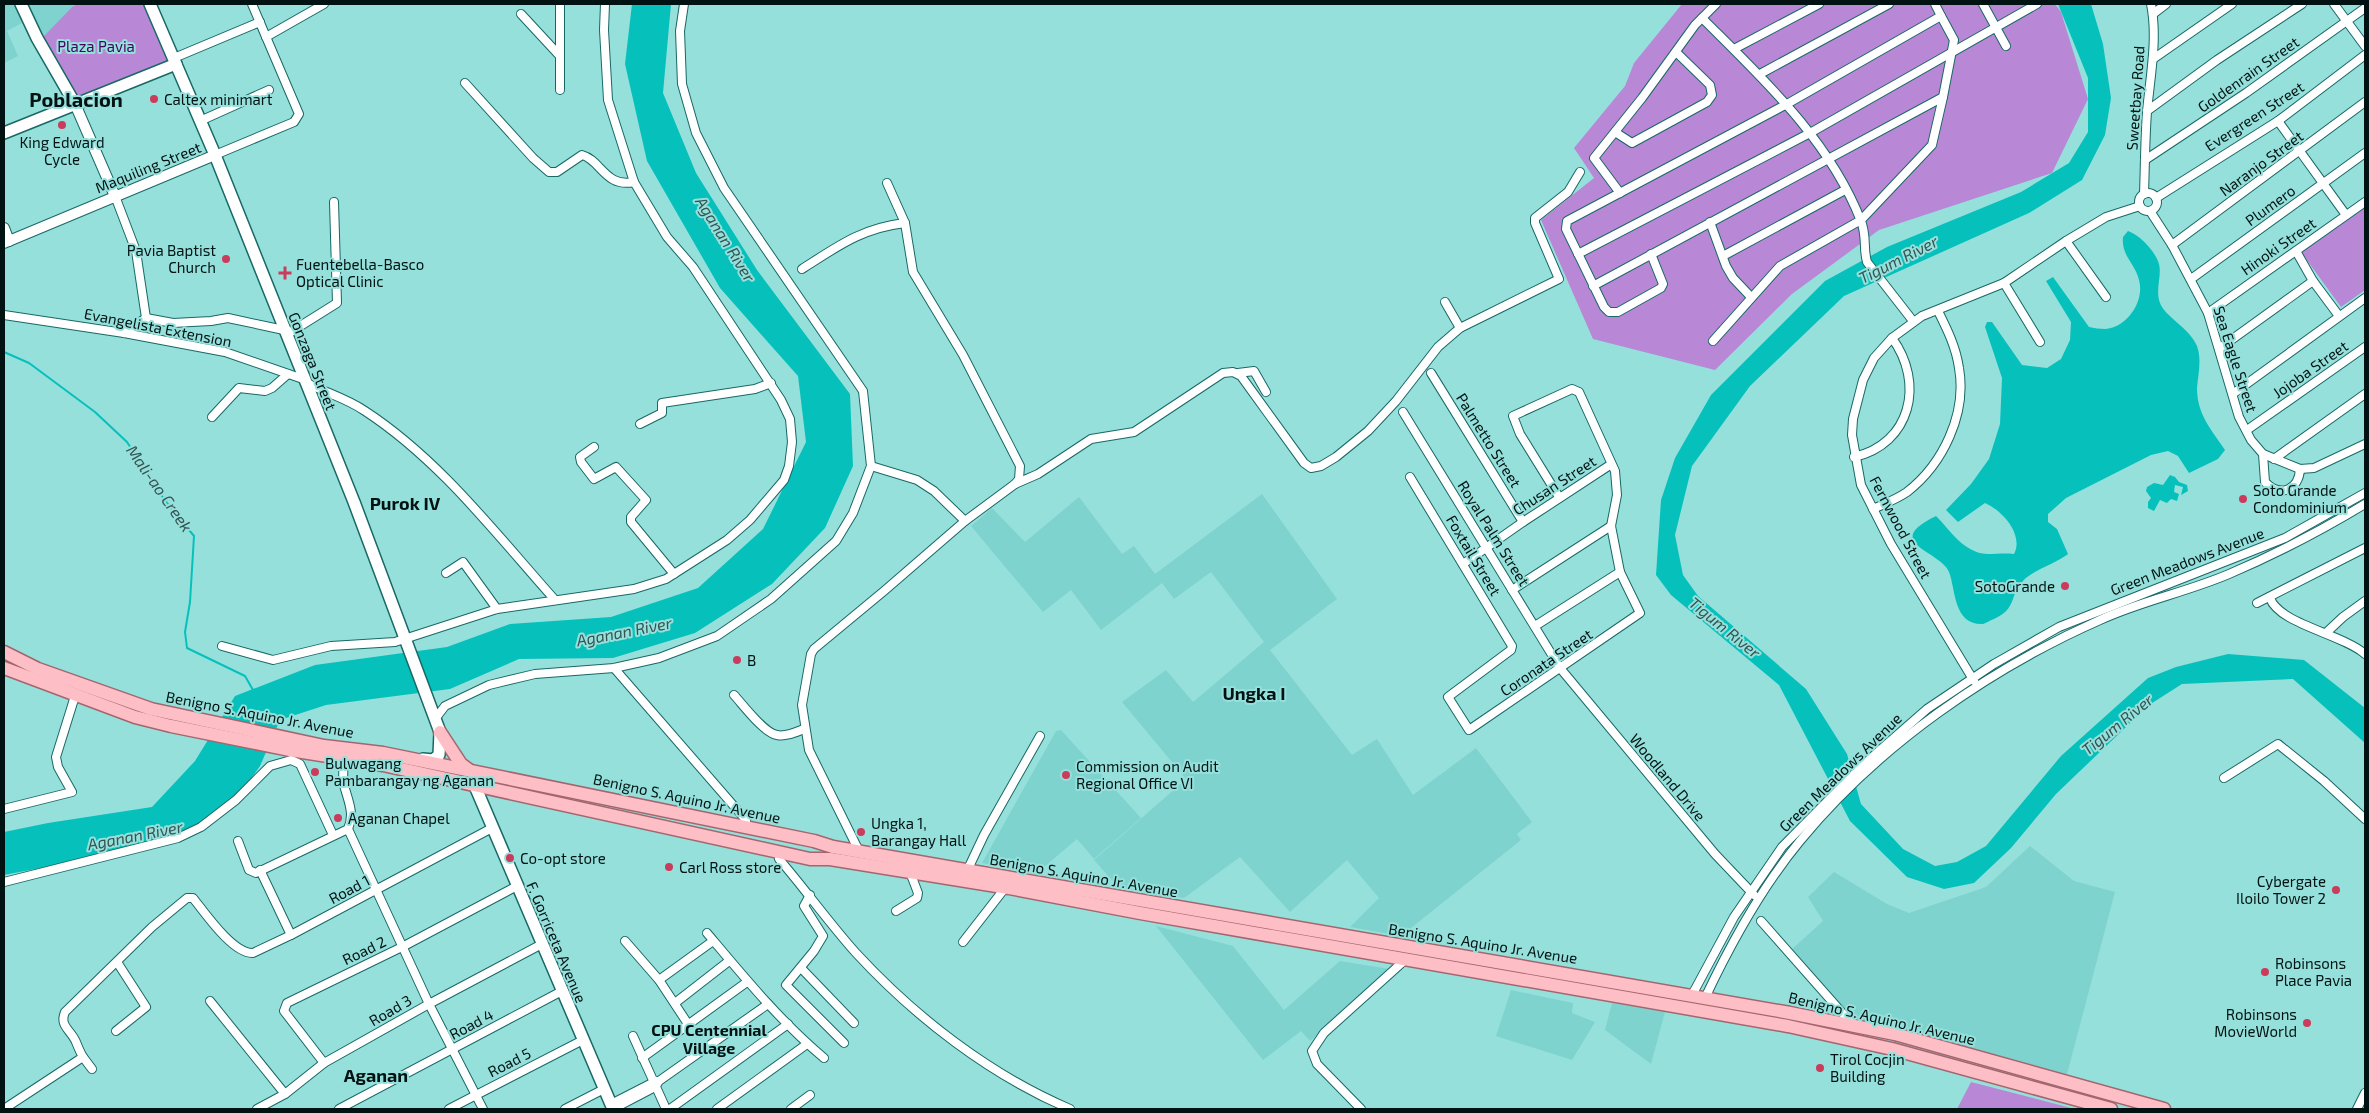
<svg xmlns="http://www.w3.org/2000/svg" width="2369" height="1113" font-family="'Exo 2',sans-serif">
	<rect width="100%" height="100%" fill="#96e0dc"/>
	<g fill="#7ed3cf">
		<polygon points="4,4 17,4 26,21 7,31 18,56 4,63"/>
		<polygon points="28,4 78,4 72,7 43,37"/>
		<polygon points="1262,494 1337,599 1270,650 1352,755 1377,739 1413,795 1476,748 1532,822 1517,834 1521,840 1401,936 1350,927 1379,898 1347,860 1290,912 1240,857 1184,898 1118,887 1094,860 1186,779 1122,702 1166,670 1193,702 1264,642 1211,572 1174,599 1162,583 1101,630 1071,590 1043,612 971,526 992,508 1025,542 1079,497 1122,554 1134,546 1155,574"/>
		<polygon points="1061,730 1141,818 1094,859 1077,839 1037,873 982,863 1056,731"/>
		<polygon points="2030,846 2074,881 2115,892 2066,1078 1969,1048 1907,1031 1851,1020 1792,949 1823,921 1808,897 1834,872 1887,904 1909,913 1986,887"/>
		<polygon points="1156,926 1233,946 1284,1010 1340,961 1390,969 1310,1041 1301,1031 1263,1060"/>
		<polygon points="1511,990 1573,1003 1572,1013 1595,1022 1572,1060 1496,1036"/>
		<polygon points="1612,1003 1665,1012 1651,1064 1605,1030"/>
	</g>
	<g fill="#b887d6">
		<polygon points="78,4 147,4 171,60 75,102 43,37 72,7"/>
		<polygon points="1682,4 2055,4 2061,12 2088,99 2052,173 1879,230 1792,294 1715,370 1593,339 1541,220 1594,178 1574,148 1625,86 1634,63"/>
		<polygon points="2365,206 2365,290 2341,307 2301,252"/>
		<polygon points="1971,1082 2075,1109 1957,1109"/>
	</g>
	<g fill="#06c0bc">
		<polygon points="632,4 671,4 663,93 696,173 757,270 850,394 853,466 825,528 772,584 695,633 613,658 519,659 450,689 326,705 280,720 260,766 230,809 200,830 72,862 4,875 4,832 48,823 152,807 195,761 235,696 315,665 447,647 510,624 611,617 698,588 763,529 806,442 798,376 720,288 647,161 625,64"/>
		<polygon points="2058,4 2091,4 2103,44 2111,98 2105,135 2082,180 2029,213 1844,296 1750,386 1692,466 1675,535 1683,575 1698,596 1806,689 1847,754 1861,804 1903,849 1935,866 1957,862 1986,846 2061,756 2148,678 2176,667 2228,654 2304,660 2365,708 2365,743 2293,679 2182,684 2149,705 2056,794 2011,848 1974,883 1944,889 1907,877 1850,821 1779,685 1671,595 1656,575 1661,500 1675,458 1711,395 1825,281 1887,247 2021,192 2069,163 2088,132 2088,78"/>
		<path d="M2128 231C2141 236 2155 251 2159 264 2162 276 2155 290 2160 303 2165 317 2189 327 2197 346 2202 360 2198 375 2197 388 2197 415 2212 430 2225 450L2218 459 2189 473 2178 456 2168 451 2151 455 2066 498 2048 514V522L2057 529 2068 554C2055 564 2033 570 2023 581 2009 596 2017 609 1994 619 1991 620 1986 623 1983 624 1953 625 1956 590 1949 572 1941 551 1880 543 1936 516 1950 530 1964 553 1987 554 1997 554 2005 553 2014 554 2024 535 2003 511 1985 503L1958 522 1946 510 1971 484 1989 459 2000 424 2002 378 1985 327 1987 322H1992L2022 365 2047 368 2061 359 2070 340 2071 322 2046 281 2053 277 2089 327C2094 328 2100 329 2105 329 2127 328 2145 301 2139 280 2135 263 2121 256 2123 237Z"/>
		<polygon points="2170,475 2175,477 2179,482 2187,485 2188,491 2181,495 2183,487 2175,485 2174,492 2179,494 2177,501 2171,499 2167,503 2160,500 2154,511 2148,508 2148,502 2151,498 2146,491 2147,487 2154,483 2163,485"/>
	</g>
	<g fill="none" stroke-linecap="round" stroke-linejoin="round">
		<polyline stroke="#06c0bc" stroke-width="2" points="4,352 29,363 95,412 127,442 166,502 194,536 190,602 185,632 187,648 245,676 253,690"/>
		<g stroke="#186866" stroke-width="10">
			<g id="minor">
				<polyline points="1983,4 2006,46"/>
				<polyline points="2334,4 2365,46"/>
				<polyline points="521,14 559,55"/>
				<polyline points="2153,14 2166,4"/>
				<path d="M1702 18C1763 79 1829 139 1861 221 1867 236 1863 248 1867 262L1913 321"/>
				<polyline points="266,37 324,4"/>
				<polyline points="1734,49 1819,4"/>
				<polyline points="174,58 260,22"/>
				<polyline points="2153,59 2232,4"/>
				<polyline points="1760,74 1889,4"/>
				<path d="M465 83 533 158 549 172H557L582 155C601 160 605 188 634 182"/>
				<polyline points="560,90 560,4"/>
				<polyline points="2147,111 2217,60 2302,4"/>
				<polyline points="200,121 269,90"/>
				<polyline points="2278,121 2346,215"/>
				<polyline points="1615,132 1632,143 1707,102 1712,95 1710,85 1676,52"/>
				<polyline points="215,155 294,122 299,114 252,4"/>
				<polyline points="2145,160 2246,93 2365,8"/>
				<circle cx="2148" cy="202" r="9"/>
				<polyline points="1620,193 1594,158 1642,98 1695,25 1716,4"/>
				<path d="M2144 194C2145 166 2145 139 2147 112 2150 77 2158 39 2151 4"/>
				<polyline points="115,196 136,251 146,318"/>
				<polyline points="2156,198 2278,121 2365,55"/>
				<polyline points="2150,211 2172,245 2208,313 2239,417 2251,440 2263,454 2300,469 2314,468 2365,444"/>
				<polyline points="1710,222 1726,266 1733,278 1751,297"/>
				<polyline points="2066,241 2106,297"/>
				<polyline points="2172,245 2365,102"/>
				<polyline points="2296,251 2313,281 2339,316"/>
				<polyline points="1578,254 1810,133 2037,4"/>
				<polyline points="1651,254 1663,284 1661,288 1618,312 1609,312 1604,307 1566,229 1567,221 1787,104 1941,16 1935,4"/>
				<polyline points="1723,256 1845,190"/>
				<path d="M802 269C838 246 862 228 905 223"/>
				<polyline points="2191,279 2365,153"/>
				<polyline points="2004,283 2040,342"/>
				<polyline points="1593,286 1943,97 1954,40 1941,16"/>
				<polyline points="1445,302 1460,328"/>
				<polyline points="2208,313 2365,202"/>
				<polyline points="4,315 124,333 225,352 303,379"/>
				<polyline points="146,318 173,323 211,321 228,318 284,330"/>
				<polyline points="124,333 146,318"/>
				<polyline points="286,335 337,303 334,202"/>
				<polyline points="1713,341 1780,266 1861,220 1932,145 1943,97"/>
				<polyline points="2220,348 2313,281"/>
				<polyline points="1238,373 1254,371 1266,392"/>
				<polyline points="1431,373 1523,522"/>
				<path d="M307 383C326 393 346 398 365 411 440 460 496 534 555 600"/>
				<polyline points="2234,393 2365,298"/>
				<polyline points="1403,412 1560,668 1715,854 1754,895"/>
				<polyline points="212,417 239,388 265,391 272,388 288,374"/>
				<polyline points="640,424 662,413 662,403 755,389 771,383"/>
				<polyline points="2247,430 2365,347"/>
				<polyline points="594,447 580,457 581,462 594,479 616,467 646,500 631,517 631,522 674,574"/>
				<path d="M2263 454 2265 482C2280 498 2299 490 2300 469"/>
				<path d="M1854 457C1911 444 1925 383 1892 338"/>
				<polyline points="2274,459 2365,394"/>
				<polyline points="871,466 917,480 934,491 965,521"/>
				<polyline points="1410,477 1512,646 1511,650 1448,697 1469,730 1640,613 1620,572 1611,526 1617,495 1615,471 1579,392 1572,389 1513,416 1520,434 1559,497"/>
				<polyline points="1015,484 1038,474 1091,439 1134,432 1223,373 1233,372 1241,376 1304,463 1311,468 1321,466 1336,457 1368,431 1396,401 1438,347 1460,328 1559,279 1535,223 1535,218 1568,192 1580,172"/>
				<path d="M1873 509C1884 504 1897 499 1907 492 1943 464 1967 414 1959 368 1956 347 1947 329 1938 311"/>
				<polyline points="1463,564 1523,522 1610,465"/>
				<polyline points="446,573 463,562 497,609"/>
				<polyline points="1512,590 1611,526"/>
				<path d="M2270 598C2279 624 2342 634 2365 654"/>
				<polyline points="2257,603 2365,548"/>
				<polyline points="1535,626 1620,572"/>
				<polyline points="2327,632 2343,617 2365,601"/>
				<polyline points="222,646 273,660 331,646 395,642 497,609 634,589 666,579 727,540 750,520 784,480 789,466 792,442 790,419 781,400 693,267 667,237 634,182 608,100 604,30 605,4"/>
				<polyline points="614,668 746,820 746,827"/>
				<polyline points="1974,681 1891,544 1861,485 1852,435 1853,419 1863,380 1874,358 1892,338 1922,316 2004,283 2066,241 2106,217 2140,206"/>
				<path d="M734 695C744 706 764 733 777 735 786 737 796 732 804 729"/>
				<polyline points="435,719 445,706 489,685 535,674 614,668 659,658 717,636 771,599 836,541 853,513 871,466 863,391 724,188 696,133 682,84 680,31 684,4"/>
				<polyline points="2224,778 2278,744 2324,781 2365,819"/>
				<polyline points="4,809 72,792 58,767 56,757 75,696"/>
				<polyline points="348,829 429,1004 483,1109"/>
				<path d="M238 841 249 870 256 873 348 829C355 813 348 801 344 785 342 777 344 765 344 756"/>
				<polyline points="859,851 809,750 802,705 811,654 814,649 884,591 965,521 1015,484 1019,479 1020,466 963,355 913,272 905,223 887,183"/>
				<path d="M780 853 779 859C805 889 829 923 856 953 915 1017 990 1075 1070 1109"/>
				<polyline points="260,870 291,935"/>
				<polyline points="967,871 984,835 1040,736"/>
				<polyline points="4,882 178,838 201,827 236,800 270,766 291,760 300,764 333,835"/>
				<polyline points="810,895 804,906 823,936 814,951 786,985 844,1043"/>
				<polyline points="896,911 917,898 918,893 910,872"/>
				<polyline points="1761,921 1852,1024"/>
				<path d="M707 933C744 977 780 1021 824 1058"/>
				<polyline points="625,941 659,980 688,1024"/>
				<polyline points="963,942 1005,888"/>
				<polyline points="801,968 854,1023"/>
				<polyline points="659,980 713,941"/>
				<polyline points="1692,995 1734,917 1782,847 1863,765 1927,709 1994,664 2059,627 2285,538 2365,493"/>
				<path d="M1705 998C1731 943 1761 888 1800 841 1878 746 1989 669 2100 620 2141 601 2187 592 2229 574 2276 554 2322 530 2365 504"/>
				<polyline points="210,1001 285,1094"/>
				<polyline points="675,1003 729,961"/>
				<polyline points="116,1031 146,1007 117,962"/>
				<polyline points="633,1036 666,1109"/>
				<polyline points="83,1057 92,1069"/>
				<polyline points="642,1058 747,982"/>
				<polyline points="324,1063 284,1011 287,1003 404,946 517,886"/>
				<polyline points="611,1104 656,1081"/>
				<path d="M4 1109 83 1057C80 1052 78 1047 76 1042 71 1030 59 1026 65 1012L152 927 187 898H193C205 913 233 954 253 953L291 935 492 828"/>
				<polyline points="257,1109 285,1094 324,1063 429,1004 542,944"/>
				<polyline points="339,1109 562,991"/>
				<polyline points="449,1109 583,1040"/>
				<polyline points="565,1109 604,1089"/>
				<polyline points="613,1109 655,1087 659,1081 768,1004"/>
				<polyline points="670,1109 788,1024"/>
				<polyline points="717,1109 807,1044"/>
				<polyline points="791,1109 810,1095"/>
				<polyline points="1361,1109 1317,1064 1312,1051 1324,1033 1405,960"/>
				<polyline points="2357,1109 2365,1093"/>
			</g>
		</g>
		<g stroke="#186866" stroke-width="12">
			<g id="tertiary">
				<polyline points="75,104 115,196"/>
				<polyline points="4,228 9,241"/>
				<polyline points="4,243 215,155"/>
			</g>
		</g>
		<g stroke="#186866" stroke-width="14">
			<g id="secondary">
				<polyline points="21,4 37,38 75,104"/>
				<polyline points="150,4 215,155 354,502 440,732 439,755 433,760 423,759"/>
				<polyline points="4,133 176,64"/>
				<polyline points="475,786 613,1109"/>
			</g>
		</g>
		<g stroke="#a4666e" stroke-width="15">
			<g id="primary">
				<polyline points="4,652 38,669 151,709 324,746 383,753 814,841 833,847 1790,1013 1895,1034 2164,1109"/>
				<polyline points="4,668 135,717 171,726 290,750 383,765 810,859 830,859 1009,888 1140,913 1788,1026 1892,1049 2111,1109"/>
				<polyline points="440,732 461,764 469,770"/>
			</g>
		</g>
		<use href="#minor" stroke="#fff" stroke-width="8"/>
		<use href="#tertiary" stroke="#fff" stroke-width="10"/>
		<use href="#secondary" stroke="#fff" stroke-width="11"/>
		<use href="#primary" stroke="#fdbec5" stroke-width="12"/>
	</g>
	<g fill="#cb3b5b" stroke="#96e0dc" stroke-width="2">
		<circle cx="154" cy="99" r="5"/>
		<circle cx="62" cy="125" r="5"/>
		<circle cx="226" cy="259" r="5"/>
		<path d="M282.5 265.5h5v5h5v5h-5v5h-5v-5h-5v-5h5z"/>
		<circle cx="2243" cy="499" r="5"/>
		<circle cx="2065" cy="586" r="5"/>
		<circle cx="737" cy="660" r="5"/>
		<circle cx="315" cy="772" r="5"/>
		<circle cx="1066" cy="775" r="5"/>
		<circle cx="338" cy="818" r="5"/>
		<circle cx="861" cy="832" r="5"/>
		<circle cx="510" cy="858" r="5"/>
		<circle cx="669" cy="867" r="5"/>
		<circle cx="2336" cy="890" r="5"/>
		<circle cx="2265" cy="972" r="5"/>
		<circle cx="2307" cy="1023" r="5"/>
		<circle cx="1820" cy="1068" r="5"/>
	</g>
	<g text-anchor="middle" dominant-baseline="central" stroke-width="4" stroke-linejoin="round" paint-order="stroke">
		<g font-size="15" fill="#460161" stroke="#96e0dc">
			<text x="96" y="46">Plaza Pavia</text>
		</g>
		<g font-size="15" fill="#001312" stroke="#96e0dc">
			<text transform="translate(2248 74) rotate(-35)">Goldenrain Street</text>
			<text transform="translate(2135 98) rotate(-86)">Sweetbay Road</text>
			<text transform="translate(2254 116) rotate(-33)">Evergreen Street</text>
			<text transform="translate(2261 163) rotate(-36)">Naranjo Street</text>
			<text transform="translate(148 167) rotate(-22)">Maquiling Street</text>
			<text transform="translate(2270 205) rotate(-36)">Plumero</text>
			<text transform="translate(2278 246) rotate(-35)">Hinoki Street</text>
			<text transform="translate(158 327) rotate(11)">Evangelista Extension</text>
			<text transform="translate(2236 359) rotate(72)">Sea Eagle Street</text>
			<text transform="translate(313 361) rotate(68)">Gonzaga Street</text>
			<text transform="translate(2310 369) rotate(-35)">Jojoba Street</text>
			<text transform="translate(1489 440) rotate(58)">Palmetto Street</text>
			<text transform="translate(1554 485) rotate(-33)">Chusan Street</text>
			<text transform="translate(1901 527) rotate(62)">Fernwood Street</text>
			<text transform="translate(1494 533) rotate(58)">Royal Palm Street</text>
			<text transform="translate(1474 555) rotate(59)">Foxtail Street</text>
			<text transform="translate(2187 561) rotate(-21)">Green Meadows Avenue</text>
			<text transform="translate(1546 662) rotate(-34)">Coronata Street</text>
			<text transform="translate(260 714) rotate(11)">Benigno S. Aquino Jr. Avenue</text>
			<text transform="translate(1840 772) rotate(-44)">Green Meadows Avenue</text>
			<text transform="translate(1668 777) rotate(50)">Woodland Drive</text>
			<text transform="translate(687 798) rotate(12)">Benigno S. Aquino Jr. Avenue</text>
			<text transform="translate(1084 875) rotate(10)">Benigno S. Aquino Jr. Avenue</text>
			<text transform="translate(349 889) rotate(-28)">Road 1</text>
			<text transform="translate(557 942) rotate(67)">F. Gorriceta Avenue</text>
			<text transform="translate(1483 943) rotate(9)">Benigno S. Aquino Jr. Avenue</text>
			<text transform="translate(364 950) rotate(-26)">Road 2</text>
			<text transform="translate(390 1010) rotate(-30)">Road 3</text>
			<text transform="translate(1882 1018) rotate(13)">Benigno S. Aquino Jr. Avenue</text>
			<text transform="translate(471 1024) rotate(-28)">Road 4</text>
			<text transform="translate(509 1062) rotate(-27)">Road 5</text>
		</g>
		<g font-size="15" fill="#001312" stroke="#96e0dc" text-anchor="start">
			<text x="164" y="99">Caltex minimart</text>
			<text x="62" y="142" text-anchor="middle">King Edward<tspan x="62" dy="17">Cycle</tspan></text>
			<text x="216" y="250" text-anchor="end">Pavia Baptist<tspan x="216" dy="17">Church</tspan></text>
			<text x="296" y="264">Fuentebella-Basco<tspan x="296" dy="17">Optical Clinic</tspan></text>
			<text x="2253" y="490">Soto Grande<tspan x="2253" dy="17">Condominium</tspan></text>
			<text x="2055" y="586" text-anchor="end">SotoGrande</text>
			<text x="747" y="660">B</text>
			<text x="325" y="763">Bulwagang<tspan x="325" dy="17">Pambarangay ng Aganan</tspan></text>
			<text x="1076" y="766">Commission on Audit<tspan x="1076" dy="17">Regional Office VI</tspan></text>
			<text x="348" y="818">Aganan Chapel</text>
			<text x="871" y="823">Ungka 1,<tspan x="871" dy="17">Barangay Hall</tspan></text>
			<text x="520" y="858">Co-opt store</text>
			<text x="679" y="867">Carl Ross store</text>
			<text x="2326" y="881" text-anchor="end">Cybergate<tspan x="2326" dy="17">Iloilo Tower 2</tspan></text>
			<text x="2275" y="963">Robinsons<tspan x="2275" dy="17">Place Pavia</tspan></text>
			<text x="2297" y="1014" text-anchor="end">Robinsons<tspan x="2297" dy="17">MovieWorld</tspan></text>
			<text x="1830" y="1059">Tirol Cocjin<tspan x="1830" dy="17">Building</tspan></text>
		</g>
		<g font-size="16" font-style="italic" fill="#345452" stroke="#96e0dc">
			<text transform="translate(726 239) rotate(58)">Aganan River</text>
			<text transform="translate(1898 259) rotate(-27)">Tigum River</text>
			<text transform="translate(160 488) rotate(55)">Mali-ao Creek</text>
			<text transform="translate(1725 627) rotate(39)">Tigum River</text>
			<text transform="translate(624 631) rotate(-11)">Aganan River</text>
			<text transform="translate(2117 724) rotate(-39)">Tigum River</text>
			<text transform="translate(135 835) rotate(-11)">Aganan River</text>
		</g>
		<g font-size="16" font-weight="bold" fill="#001312" stroke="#96e0dc">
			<text x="709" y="1029">CPU Centennial<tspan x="709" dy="18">Village</tspan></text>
		</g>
		<g font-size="18" font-weight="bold" fill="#001312" stroke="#96e0dc">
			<text x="405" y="503">Purok IV</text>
			<text x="1254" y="693">Ungka I</text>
			<text x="376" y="1075">Aganan</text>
		</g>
		<g font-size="20" font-weight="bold" fill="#001312" stroke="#96e0dc">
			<text x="76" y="99">Poblacion</text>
		</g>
	</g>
	<rect width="2369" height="1113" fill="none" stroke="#001312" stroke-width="10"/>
</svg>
